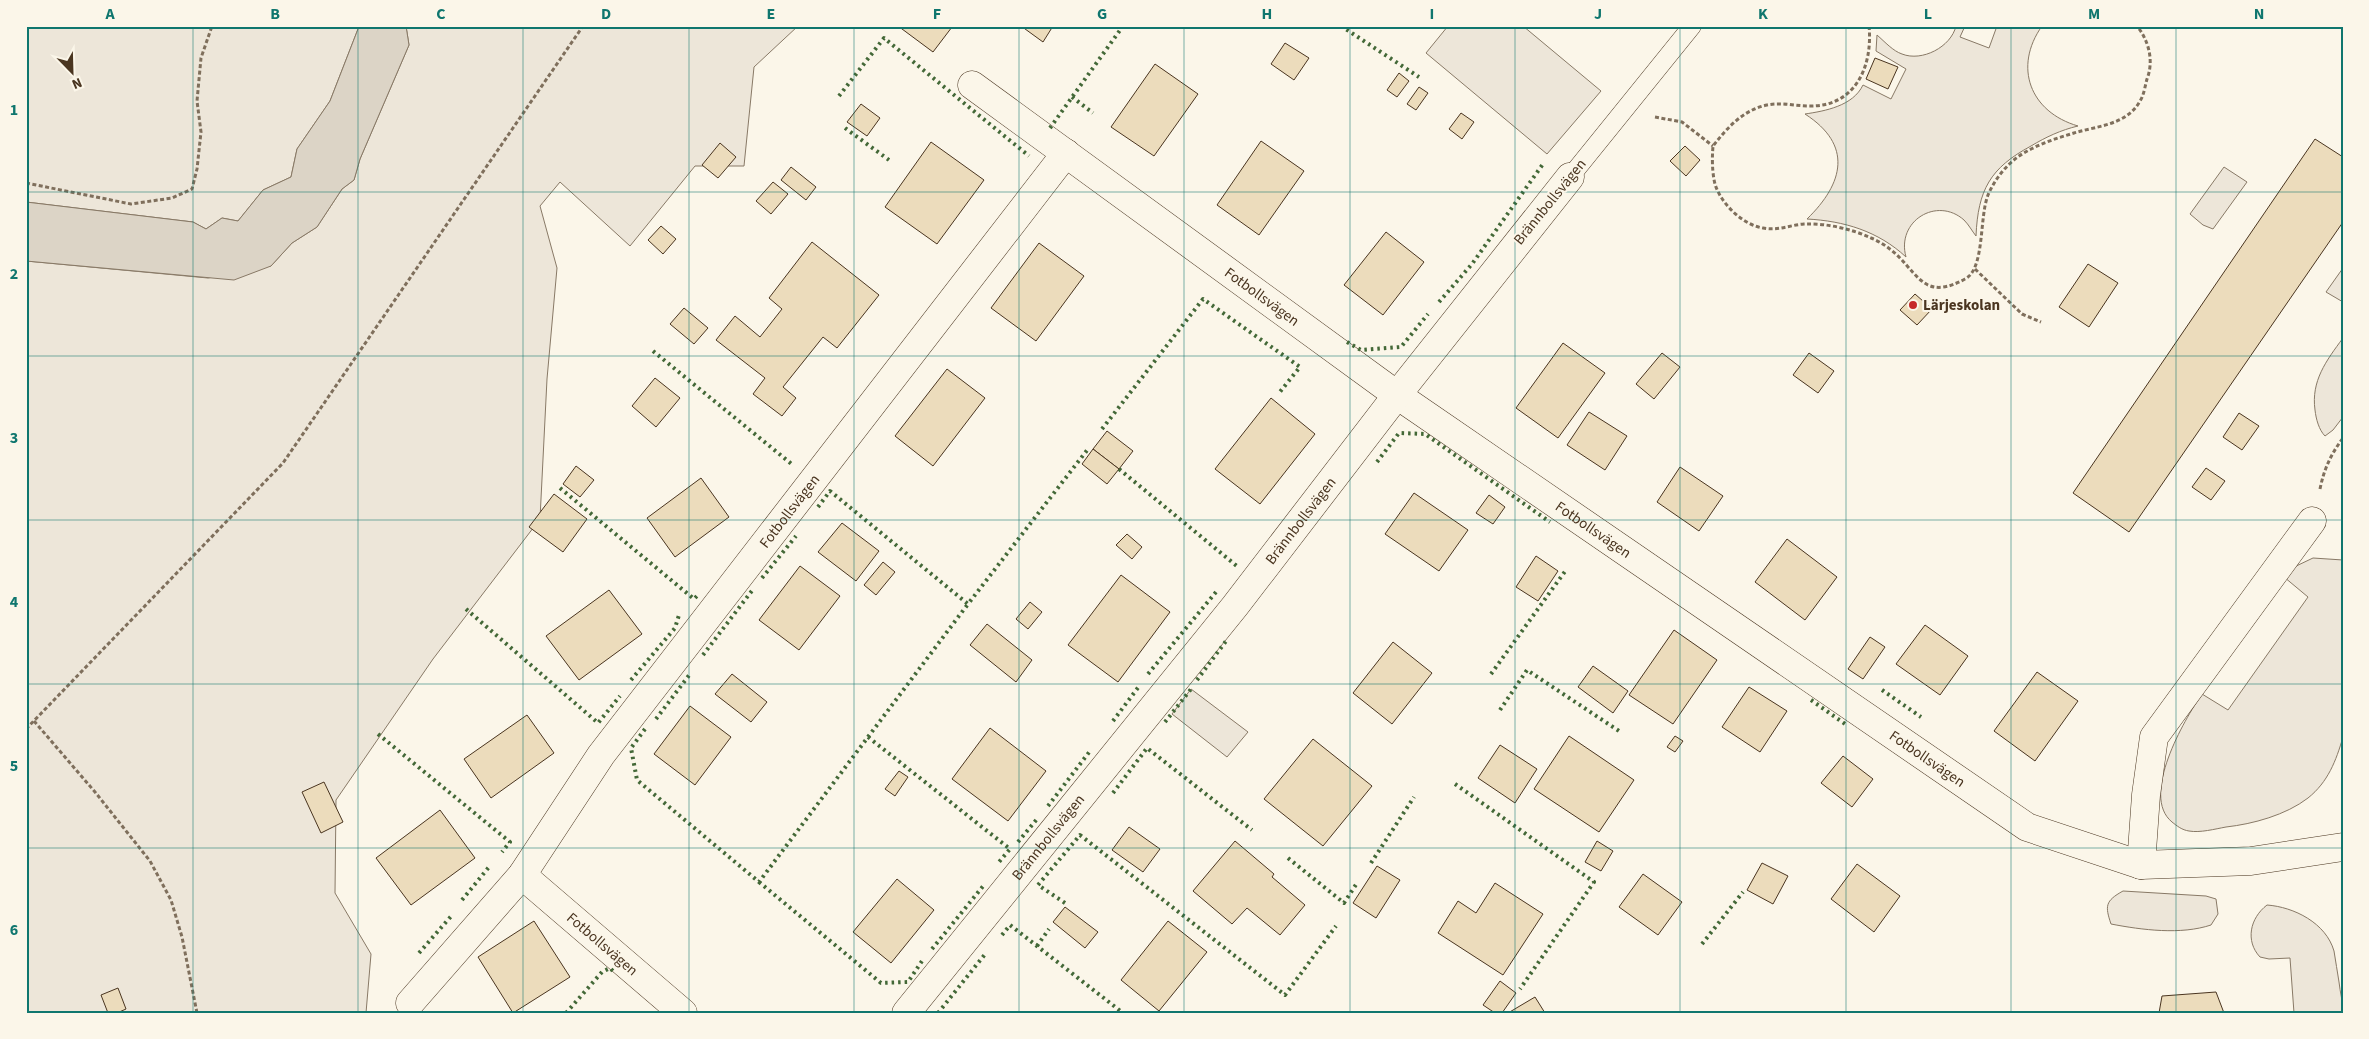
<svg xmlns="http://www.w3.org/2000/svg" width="2369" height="1039" font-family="'Source Sans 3',sans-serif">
	<rect width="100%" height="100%" fill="#fbf6e9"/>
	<g fill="#ede6d9" stroke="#887966">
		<polygon points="26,26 356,26 358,29 330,101 297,149 291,177 263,190 238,221 222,218 206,229 193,222 26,202"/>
		<polygon points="406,26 798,26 754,67 744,166 695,166 630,246 560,182 540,206 557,268 547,379 540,519 433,659 336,800 335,893 371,954 366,1013 26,1013 26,261 208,278 271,266 292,243 317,227 342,189 354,180 360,159 409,45"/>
		<polygon points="1448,26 1523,26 1601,91 1547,154 1426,53"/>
		<path d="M1956 26H1965L1960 37 1989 48 1997 26H2042C2013 67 2030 112 2078 126 2061 130 2046 137 2031 146 1990 168 1978 190 1976 236 1972 231 1969 225 1964 220 1937 196 1896 221 1906 257 1878 231 1844 221 1807 219 1844 183 1853 145 1805 114 1825 111 1853 106 1863 85L1891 99 1906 69 1876 51 1877 35C1885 42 1893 51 1902 54 1922 62 1951 47 1956 26Z"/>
		<polygon points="2224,167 2247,182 2213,229 2203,225 2190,214"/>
		<polygon points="2343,268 2343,302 2326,292"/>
		<path d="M2343 338V417L2333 430 2325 436C2319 430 2316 419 2315 410 2311 381 2326 361 2343 338Z"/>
		<path d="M2313 558 2343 560V737C2336 761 2328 782 2308 798 2286 815 2253 824 2226 827 2215 829 2200 833 2189 831 2182 830 2177 826 2172 822 2140 796 2184 720 2202 694L2228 710 2308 597 2284 577 2292 568Z"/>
		<polygon points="1191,689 1248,732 1227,757 1172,714"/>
		<path d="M2123 891 2206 896 2216 899 2218 914 2211 925C2181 935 2142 930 2111 924 2105 906 2105 901 2123 891Z"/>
		<path d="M2267 905C2294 907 2326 923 2334 951 2336 961 2337 972 2339 982 2340 992 2343 1002 2343 1013H2294L2290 958 2269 959 2260 957C2245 941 2250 918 2267 905Z"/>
	</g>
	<polygon fill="#dcd4c6" stroke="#887966" points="356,26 406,26 409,45 360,159 354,180 342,189 317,227 292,243 271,266 234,280 26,261 26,202 193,222 206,229 222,218 238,221 263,190 291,177 297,149 330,101 358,29"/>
	<g fill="#ecdcbc" stroke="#4a3520">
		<polygon points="898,26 951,26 952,27 933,52"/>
		<polygon points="1021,26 1053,26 1043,42"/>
		<polygon points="1285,43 1309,58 1294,80 1271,64"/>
		<polygon points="1875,58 1898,67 1888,89 1866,79"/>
		<polygon points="1155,64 1198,94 1154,156 1111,127"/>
		<polygon points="1399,73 1409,81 1397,97 1387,90"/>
		<polygon points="1419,87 1428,93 1416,110 1407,104"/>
		<polygon points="861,104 880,118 867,136 847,122"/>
		<polygon points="1461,113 1474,122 1462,139 1449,129"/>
		<polygon points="2315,139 2343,157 2343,222 2129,532 2073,493"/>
		<polygon points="1261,141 1304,171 1259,235 1217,205"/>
		<polygon points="931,142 984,180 937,244 885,207"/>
		<polygon points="720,143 736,157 718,178 702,165"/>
		<polygon points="1685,146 1700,160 1686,176 1670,161"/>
		<polygon points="791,167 816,187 806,200 781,180"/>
		<polygon points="773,182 788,194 771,214 756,201"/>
		<polygon points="661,226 676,239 663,254 648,240"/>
		<polygon points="1386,232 1424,262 1383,315 1344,285"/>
		<polygon points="812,242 879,295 837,348 823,337 783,387 796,398 782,416 753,394 765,378 716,340 735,316 760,337 782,309 769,298"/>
		<polygon points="1039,243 1084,276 1036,341 991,308"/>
		<polygon points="2088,264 2118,283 2089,327 2059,307"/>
		<polygon points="1915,294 1932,309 1917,325 1900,310"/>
		<polygon points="684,308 708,328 694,344 670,324"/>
		<polygon points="1563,343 1605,373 1558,438 1516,408"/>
		<polygon points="1662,353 1680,367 1654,399 1636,384"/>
		<polygon points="1809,353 1834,371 1818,393 1793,375"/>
		<polygon points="947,369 985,398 933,466 895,436"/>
		<polygon points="655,378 680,398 656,427 632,406"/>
		<polygon points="1271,398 1315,434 1260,504 1215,469"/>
		<polygon points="1589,412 1627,436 1605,470 1567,445"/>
		<polygon points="2239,413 2259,426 2242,450 2223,437"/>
		<polygon points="1107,431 1133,451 1119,469 1093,449"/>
		<polygon points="1093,449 1119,469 1107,484 1082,464"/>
		<polygon points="576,466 594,480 580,497 563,484"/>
		<polygon points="1680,467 1723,496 1699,531 1657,502"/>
		<polygon points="2206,468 2225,481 2211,500 2192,487"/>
		<polygon points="701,478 729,517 675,557 647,518"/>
		<polygon points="1414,493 1468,530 1439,571 1385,534"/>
		<polygon points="554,494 587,519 563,552 529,527"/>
		<polygon points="1489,495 1505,507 1493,524 1476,513"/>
		<polygon points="842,523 879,551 856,581 818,552"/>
		<polygon points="1127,534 1142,547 1132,559 1116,545"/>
		<polygon points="1787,539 1837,577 1805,620 1755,582"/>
		<polygon points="1536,556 1558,571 1538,601 1516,587"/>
		<polygon points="883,562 895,572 876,595 864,585"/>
		<polygon points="800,566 840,596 799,650 759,620"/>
		<polygon points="1121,575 1170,612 1118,682 1068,645"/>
		<polygon points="609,590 642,634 579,680 546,636"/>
		<polygon points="1030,602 1042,612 1028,629 1016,619"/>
		<polygon points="987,624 1032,660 1016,682 970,645"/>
		<polygon points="1925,625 1968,656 1940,695 1896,664"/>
		<polygon points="1674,630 1717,660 1673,724 1629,695"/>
		<polygon points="1870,637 1885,647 1863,679 1848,669"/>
		<polygon points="1393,642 1432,673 1392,724 1353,693"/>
		<polygon points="1593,666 1628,691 1613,713 1578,687"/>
		<polygon points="2037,672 2078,701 2035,761 1994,731"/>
		<polygon points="732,674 767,702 751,722 715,694"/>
		<polygon points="1749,687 1787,711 1760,752 1722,727"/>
		<polygon points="690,706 731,737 695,785 654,754"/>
		<polygon points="527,715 554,753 491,798 464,759"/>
		<polygon points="990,728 1046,771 1008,821 952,779"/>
		<polygon points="1569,736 1634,780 1599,832 1534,789"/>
		<polygon points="1675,736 1683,741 1675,752 1667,747"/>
		<polygon points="1313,739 1372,786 1323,846 1264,799"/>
		<polygon points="1500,745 1537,769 1515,803 1478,778"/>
		<polygon points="1843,756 1873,779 1852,807 1821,783"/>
		<polygon points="899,771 908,777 895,796 885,789"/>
		<polygon points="324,782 343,822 321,833 302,792"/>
		<polygon points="440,810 475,858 411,905 376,858"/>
		<polygon points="1129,827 1160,849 1143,872 1112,850"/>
		<polygon points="1235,841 1274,874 1272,877 1305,905 1280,935 1247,908 1232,924 1193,891"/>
		<polygon points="1597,841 1613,851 1601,871 1585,862"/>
		<polygon points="1762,863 1788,876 1773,904 1747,890"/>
		<polygon points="1857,864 1900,896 1874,932 1831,899"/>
		<polygon points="1377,866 1400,880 1376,918 1353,903"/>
		<polygon points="1643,874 1682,902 1658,935 1619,907"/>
		<polygon points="897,879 934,910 891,963 853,932"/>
		<polygon points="1495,883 1543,914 1503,975 1438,933 1458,901 1476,913"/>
		<polygon points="1065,907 1098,932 1085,948 1053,922"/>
		<polygon points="534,921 570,977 513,1013 478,957"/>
		<polygon points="1168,921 1207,952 1159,1011 1121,980"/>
		<polygon points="1500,981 1516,993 1502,1013 1495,1013 1483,1005"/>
		<polygon points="118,988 126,1009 117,1013 108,1013 101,995"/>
		<polygon points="2216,992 2224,1013 2159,1013 2162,996"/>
		<polygon points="1535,997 1545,1013 1508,1013"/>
	</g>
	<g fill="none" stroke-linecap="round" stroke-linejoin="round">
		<g stroke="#4a3520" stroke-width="19">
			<polyline id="service" points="1570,177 1692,26"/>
		</g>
		<g stroke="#4a3520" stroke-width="29">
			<g id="minor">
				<path id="s1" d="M972 85 1397 395 2027 827 2141 865 2251 861 2343 847"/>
				<polyline points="2141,865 2146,795 2154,737 2312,521"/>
				<path id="s2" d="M522 875 683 1013"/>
				<path id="s3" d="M410 1003 522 875 601 755 1066 153"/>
				<path id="s4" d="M906 1013 1235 606 1397 395 1570 177"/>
			</g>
		</g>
		<g stroke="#7f6f5c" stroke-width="3" stroke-dasharray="4 2.5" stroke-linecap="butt">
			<path d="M1869 26C1873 67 1855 107 1809 106 1795 106 1781 102 1767 105 1743 110 1727 128 1713 146 1712 158 1712 172 1715 184 1721 204 1743 225 1763 228 1778 231 1790 225 1804 224 1826 223 1852 229 1871 238 1881 242 1891 249 1899 257 1921 280 1928 299 1965 279 1985 269 1979 218 1988 195 1994 181 2003 169 2015 159 2032 146 2054 139 2074 133 2097 126 2127 125 2140 101 2144 95 2145 86 2147 79 2154 61 2149 41 2137 26"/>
			<polyline points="1655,117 1682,122 1713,146"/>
			<polyline points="26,183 131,204 172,198 192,189 197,169 201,132 197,101 201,58 212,26"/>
			<polyline points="1975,269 2022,314 2041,322"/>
			<path d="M2320 489C2324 469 2331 454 2343 438"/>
			<polyline points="34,721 95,792 150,861 171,900 182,937 197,1013"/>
			<polyline points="26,729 283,463 583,26"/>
		</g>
		<use href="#service" stroke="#fbf6e9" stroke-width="18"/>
		<use href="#minor" stroke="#fbf6e9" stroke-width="28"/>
		<g stroke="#436837" stroke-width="4" stroke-dasharray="2.5 4" stroke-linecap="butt">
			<polyline points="1341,26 1419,77"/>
			<polyline points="839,96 884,38 1029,156"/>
			<polyline points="1072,97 1093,113"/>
			<polyline points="845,128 889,160"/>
			<polyline points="1050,128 1123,26"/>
			<polyline points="1439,302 1472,264 1543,164"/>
			<polyline points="1347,342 1361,350 1401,347 1428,314"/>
			<polyline points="653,351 794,466"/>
			<polyline points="1102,429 1203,299 1300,367 1279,393"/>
			<polyline points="1377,462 1399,433 1425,434 1550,522"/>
			<polyline points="1119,469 1238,567"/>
			<polyline points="560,488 694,599 698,595"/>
			<polyline points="818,507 830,491 968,604 1088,449"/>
			<polyline points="762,578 796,536"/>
			<polyline points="466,609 598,723 620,696"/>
			<polyline points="703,655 754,588"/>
			<polyline points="1148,674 1216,592"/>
			<polyline points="1491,674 1566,570"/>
			<polyline points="631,680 675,628 679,615"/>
			<polyline points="1197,680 1226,641"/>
			<polyline points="1882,690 1921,717"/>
			<polyline points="1811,700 1845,724"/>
			<polyline points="1500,710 1527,670 1619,731"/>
			<polyline points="656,719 690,674"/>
			<polyline points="1113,721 1140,685"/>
			<polyline points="1165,722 1191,689"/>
			<polyline points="645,729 631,748 637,780 759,882 968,604"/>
			<polyline points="378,734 510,842 502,852"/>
			<polyline points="868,737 1010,849 999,862"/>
			<polyline points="1455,784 1594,882 1520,989"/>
			<polyline points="1113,793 1147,748 1252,830"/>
			<polyline points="1048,806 1090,751"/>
			<polyline points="1018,842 1037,819"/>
			<polyline points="1288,858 1344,903 1357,883"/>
			<polyline points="1371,863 1414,797"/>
			<polyline points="759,882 881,983 908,982 922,961"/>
			<polyline points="462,900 489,867"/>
			<polyline points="1065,903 1038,885 1080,835 1285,995 1336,926"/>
			<polyline points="1002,935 1010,925 1123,1013"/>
			<polyline points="1702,944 1743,892"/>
			<polyline points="1037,946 1049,929"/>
			<polyline points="932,949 984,885"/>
			<polyline points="419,953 453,914"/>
			<polyline points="566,1013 602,972 610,968 613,971"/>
			<polyline points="938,1013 986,953"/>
		</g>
	</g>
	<path fill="none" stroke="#0f766e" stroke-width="1" stroke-opacity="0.55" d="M193 26V1013M358 26V1013M523 26V1013M689 26V1013M854 26V1013M1019 26V1013M1184 26V1013M1350 26V1013M1515 26V1013M1680 26V1013M1846 26V1013M2011 26V1013M2176 26V1013M26 192H2343M26 356H2343M26 520H2343M26 684H2343M26 848H2343"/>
	<circle fill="#c62828" stroke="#fbf6e9" stroke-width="2" cx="1913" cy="305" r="5"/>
	<g text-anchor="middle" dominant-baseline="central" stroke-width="4" stroke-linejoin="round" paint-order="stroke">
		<g font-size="15" fill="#4a3520" stroke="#fbf6e9">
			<text transform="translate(1550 202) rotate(-51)">Brännbollsvägen</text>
			<text stroke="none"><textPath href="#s1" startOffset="359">Fotbollsvägen</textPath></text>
			<text stroke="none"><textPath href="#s3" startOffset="622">Fotbollsvägen</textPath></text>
			<text stroke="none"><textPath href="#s4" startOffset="631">Brännbollsvägen</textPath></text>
			<text stroke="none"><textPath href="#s1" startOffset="764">Fotbollsvägen</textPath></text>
			<text stroke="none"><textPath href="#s1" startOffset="1169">Fotbollsvägen</textPath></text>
			<text stroke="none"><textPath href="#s4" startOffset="226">Brännbollsvägen</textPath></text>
			<text stroke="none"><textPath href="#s2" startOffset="106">Fotbollsvägen</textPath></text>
		</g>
		<g font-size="15" font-weight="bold" fill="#4a3520" stroke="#fbf6e9" text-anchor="start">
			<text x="1923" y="305">Lärjeskolan</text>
		</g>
	</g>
	<rect width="2369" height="1039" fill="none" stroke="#fbf6e9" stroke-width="55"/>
	<g transform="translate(72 72) rotate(157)" stroke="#fbf6e9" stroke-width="4" paint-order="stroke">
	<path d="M0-4L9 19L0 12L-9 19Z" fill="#4a3520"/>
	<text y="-8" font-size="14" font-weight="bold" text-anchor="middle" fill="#4a3520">N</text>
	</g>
	<rect x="28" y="28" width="2314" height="984" fill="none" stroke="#0f766e" stroke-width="2"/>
	<g font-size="16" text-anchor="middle" font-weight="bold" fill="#0f766e">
		<text x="110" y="19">A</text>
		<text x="275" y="19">B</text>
		<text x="441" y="19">C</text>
		<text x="606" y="19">D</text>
		<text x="771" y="19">E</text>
		<text x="937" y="19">F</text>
		<text x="1102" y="19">G</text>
		<text x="1267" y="19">H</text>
		<text x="1432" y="19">I</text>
		<text x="1598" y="19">J</text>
		<text x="1763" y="19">K</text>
		<text x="1928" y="19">L</text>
		<text x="2094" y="19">M</text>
		<text x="2259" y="19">N</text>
		<text x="14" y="115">1</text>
		<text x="14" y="279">2</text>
		<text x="14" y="443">3</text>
		<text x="14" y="607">4</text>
		<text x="14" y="771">5</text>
		<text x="14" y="935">6</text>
	</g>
</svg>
